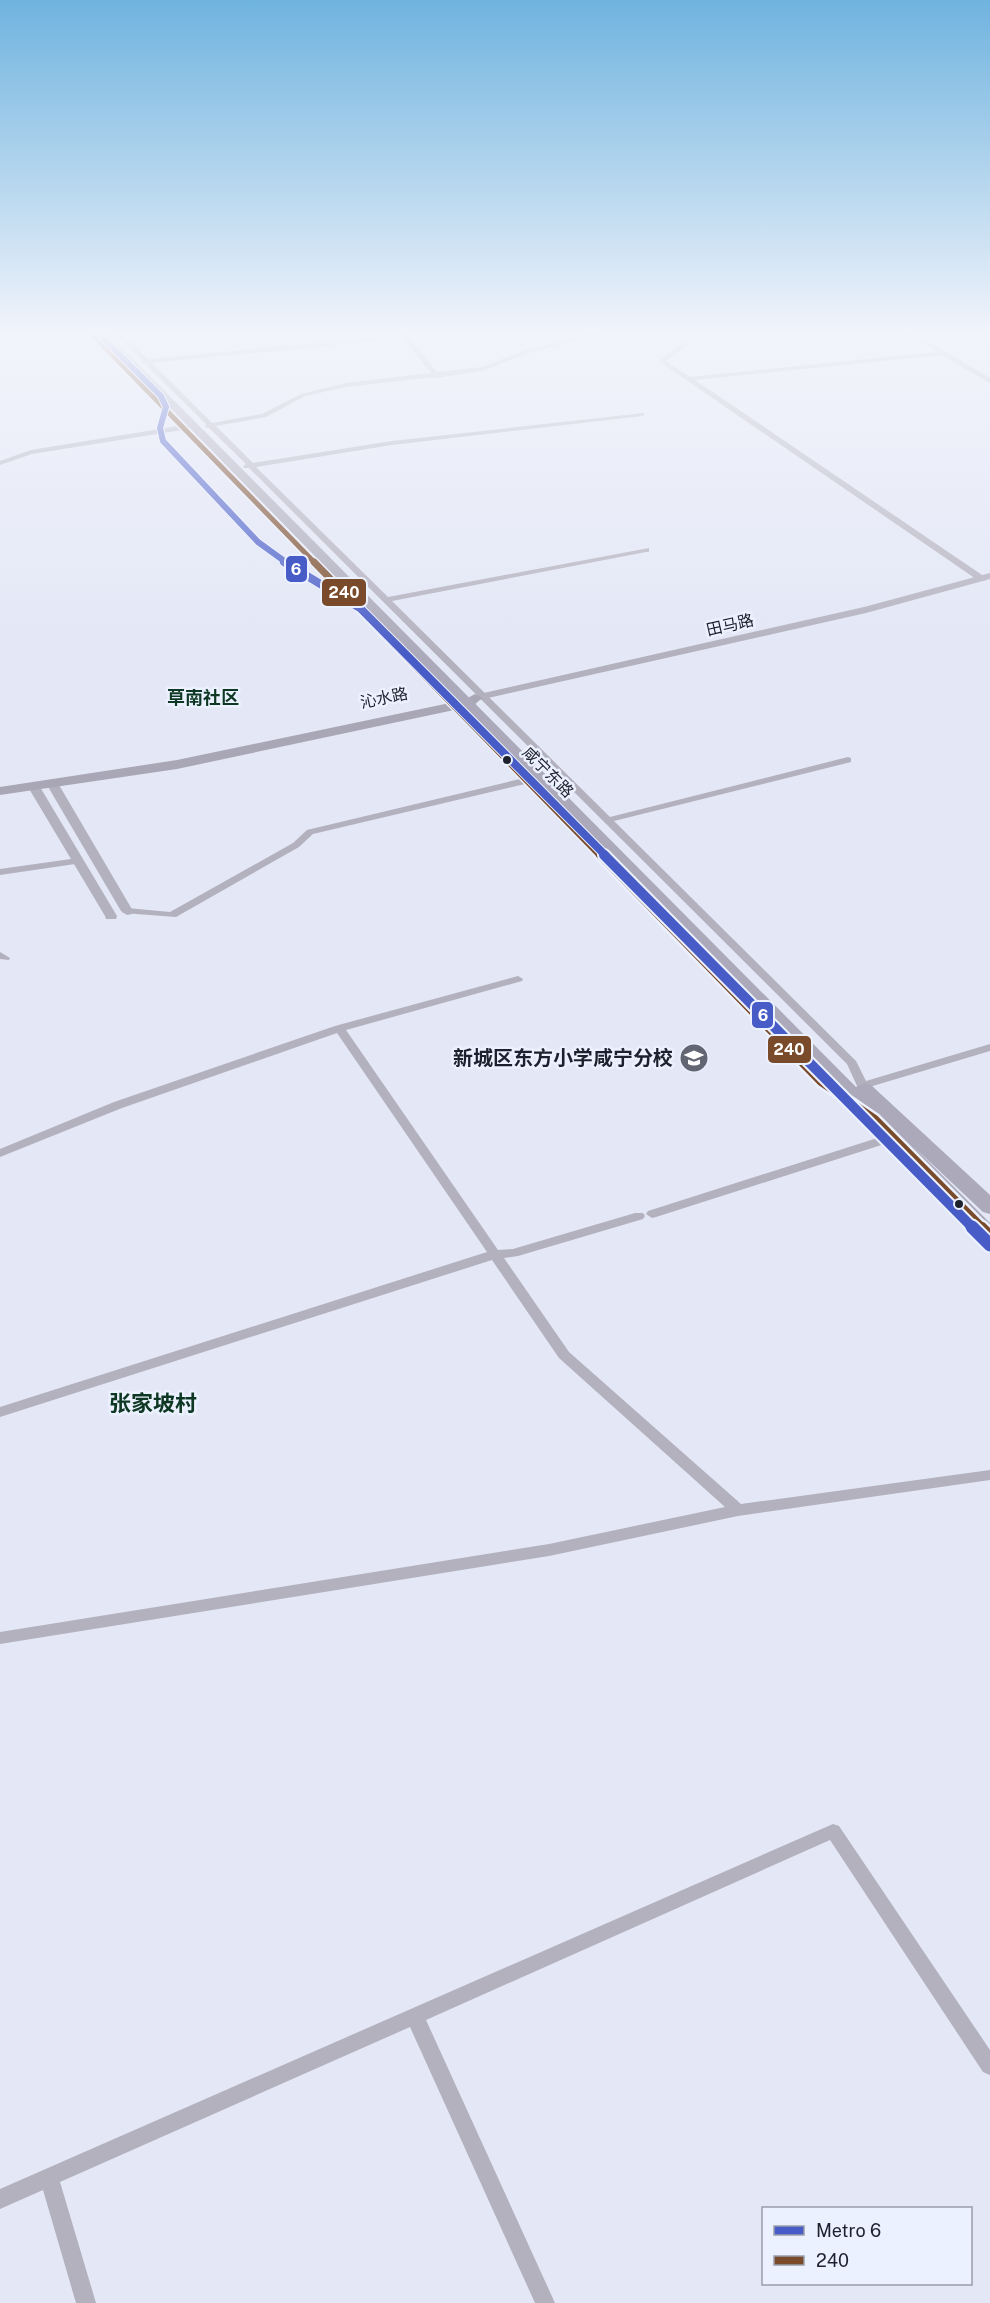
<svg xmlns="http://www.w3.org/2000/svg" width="990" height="2303" font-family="'Public Sans','Noto Sans SC',sans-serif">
	<rect width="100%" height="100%" fill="#e3e7f6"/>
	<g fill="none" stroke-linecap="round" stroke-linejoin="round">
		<g fill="#b3b1be" fill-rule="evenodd">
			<polygon points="87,332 93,332 185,425 189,426 188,429 825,1080 861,1103 863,1106 861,1109 853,1109 817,1084 525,784 313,834 299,847 176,917 123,913 122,911 123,909 127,908 170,912 293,843 307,830 520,779 182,430 32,454 0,465 0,461 31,450 178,426"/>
			<polygon points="114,332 120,332 148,359 387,336 390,338 387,340 152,363 212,423 262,414 301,394 346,383 431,373 398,332 404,332 437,372 482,367 524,351 590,334 588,332 594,332 596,336 528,353 485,370 437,378 434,377 346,387 305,396 266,417 216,426 253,463 392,441 644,413 644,415 642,416 392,445 256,467 388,597 649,548 649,552 646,552 392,601 610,817 848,757 851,758 851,762 614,821 856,1061 866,1081 990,1044 990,1051 866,1088 858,1088 847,1064 249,468 244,468 243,466 246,464 209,428 205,427 206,424 145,364 140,363 142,360"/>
			<polygon points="691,332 697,332 697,337 666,361 690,377 937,352 905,332 912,332 990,378 990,383 988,382 942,355 695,380 985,577 985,581 979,581 660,362 660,360 692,335"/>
			<polygon points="78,858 83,861 82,863 0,875 0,869"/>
			<polygon points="0,952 10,958 9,960 0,959"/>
			<polygon points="518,976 523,979 522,981 346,1030 498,1250 513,1249 635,1213 643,1213 645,1216 643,1219 518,1256 504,1258 569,1352 741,1504 990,1470 990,1480 738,1516 549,1556 0,1644 0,1632 549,1544 725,1507 559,1358 492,1260 0,1417 0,1407 487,1252 337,1033 122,1108 0,1157 0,1149 114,1102 335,1026"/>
			<polygon points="893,1133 897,1134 899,1137 897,1140 656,1217 652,1218 646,1214 648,1211"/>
			<polygon points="833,1824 839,1826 990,2050 990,2075 983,2072 830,1840 426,2020 555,2303 535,2303 410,2027 60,2182 96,2303 76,2303 43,2190 0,2209 0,2189"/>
		</g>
		<g fill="#b3b1be" fill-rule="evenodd">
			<polygon points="990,573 990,579 866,613 475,701 470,698 475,695 864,607"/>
			<polygon points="53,781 59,785 133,911 132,914 127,915 121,911 47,785"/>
			<polygon points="34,783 40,787 117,916 116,919 106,919 105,916 28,787"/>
		</g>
		<polygon fill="#a9a7b5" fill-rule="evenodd" points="475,694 482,698 473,706 177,769 0,795 0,787 177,760 464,700"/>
		<polygon fill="#acaaba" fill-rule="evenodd" points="96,332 106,332 856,1087 864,1083 871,1085 990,1195 990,1214 983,1212 914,1147 990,1223 990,1242 983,1240"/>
		<g stroke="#ecf1ff" stroke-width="8">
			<polyline id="bus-1-far3" points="90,332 315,563"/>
		</g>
		<g stroke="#ecf1ff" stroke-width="10">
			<polyline id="bus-1-far2" points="314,562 601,856"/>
		</g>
		<g stroke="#ecf1ff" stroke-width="13">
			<polyline id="bus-1-far1" points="600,855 821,1082 875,1119 984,1229"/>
		</g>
		<g stroke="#ecf1ff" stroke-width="15">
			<polyline id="bus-1" points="982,1227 990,1235"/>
		</g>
		<use href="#bus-1-far3" stroke="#7a4b2a" stroke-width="5"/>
		<use href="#bus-1-far2" stroke="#7a4b2a" stroke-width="7"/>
		<use href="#bus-1-far1" stroke="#7a4b2a" stroke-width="8"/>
		<use href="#bus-1" stroke="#7a4b2a" stroke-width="10"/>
		<g stroke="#ecf1ff" stroke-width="8">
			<polyline id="metro-1-far3" points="97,332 161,396 166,407 160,428 163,441 258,542 287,563"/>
		</g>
		<g stroke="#ecf1ff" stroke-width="10">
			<polyline id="metro-1-far2" points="284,562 360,608 606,856"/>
		</g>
		<g stroke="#ecf1ff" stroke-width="14">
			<polyline id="metro-1-far1" points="604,855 974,1229"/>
		</g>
		<g stroke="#ecf1ff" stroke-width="17">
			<polyline id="metro-1" points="972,1227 990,1245"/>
		</g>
		<use href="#metro-1-far3" stroke="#485cc7" stroke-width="6"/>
		<use href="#metro-1-far2" stroke="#485cc7" stroke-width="8"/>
		<use href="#metro-1-far1" stroke="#485cc7" stroke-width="10"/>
		<use href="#metro-1" stroke="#485cc7" stroke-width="13"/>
	</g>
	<linearGradient id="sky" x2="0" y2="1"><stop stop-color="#6fb3df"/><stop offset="0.51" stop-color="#f2f4fb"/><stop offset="1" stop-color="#f2f4fb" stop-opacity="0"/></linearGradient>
	<rect width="990" height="654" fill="url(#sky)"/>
	<defs>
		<g id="school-disc" transform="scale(1.5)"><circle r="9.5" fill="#626673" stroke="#ecf1ff"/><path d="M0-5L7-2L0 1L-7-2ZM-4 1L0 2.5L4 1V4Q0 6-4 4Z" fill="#fff"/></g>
	</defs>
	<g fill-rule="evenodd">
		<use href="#school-disc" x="694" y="1058"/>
	</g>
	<g fill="#1d212d" stroke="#ecf1ff" stroke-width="2">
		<circle cx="507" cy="760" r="5"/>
		<circle cx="959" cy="1204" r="5"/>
	</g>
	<g text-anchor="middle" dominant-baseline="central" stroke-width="5" stroke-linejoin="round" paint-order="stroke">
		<g font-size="16" fill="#1d212d" stroke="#ecf1ff">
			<text transform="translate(730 625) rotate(-13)">田马路</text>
			<text transform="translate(384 698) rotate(-12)">沁水路</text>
			<text transform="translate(548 772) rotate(45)">咸宁东路</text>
		</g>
		<g font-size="18" font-weight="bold" fill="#0e3823" stroke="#ecf1ff">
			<text x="203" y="697">草南社区</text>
		</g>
		<g font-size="20" font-weight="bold" fill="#1d212d" stroke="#ecf1ff" text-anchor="end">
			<text x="673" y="1058">新城区东方小学咸宁分校</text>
		</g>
		<g font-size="22" font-weight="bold" fill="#0e3823" stroke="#ecf1ff">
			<text x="153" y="1403">张家坡村</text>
		</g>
	</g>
	<g stroke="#ecf1ff" stroke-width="2">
		<rect x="285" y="555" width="23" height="28" rx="6" fill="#485cc7"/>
		<rect x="321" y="578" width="46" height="29" rx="6" fill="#7a4b2a"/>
		<rect x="751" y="1001" width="23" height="28" rx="6" fill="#485cc7"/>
		<rect x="767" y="1035" width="45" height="29" rx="6" fill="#7a4b2a"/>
	</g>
	<g font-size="16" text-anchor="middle" font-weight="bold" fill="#fff">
		<text x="296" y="575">6</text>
		<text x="344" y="598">240</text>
		<text x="763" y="1021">6</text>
		<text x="789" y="1055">240</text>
	</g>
	<rect x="762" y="2207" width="210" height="78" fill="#ecf1ff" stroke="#999eab" stroke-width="1.5"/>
	<rect x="774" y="2226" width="30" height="9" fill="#485cc7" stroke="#999eab" stroke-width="1.5"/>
	<text x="816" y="2237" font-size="18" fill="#1d212d">Metro 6</text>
	<rect x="774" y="2256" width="30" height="9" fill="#7a4b2a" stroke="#999eab" stroke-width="1.5"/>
	<text x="816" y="2267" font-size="18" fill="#1d212d">240</text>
</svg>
